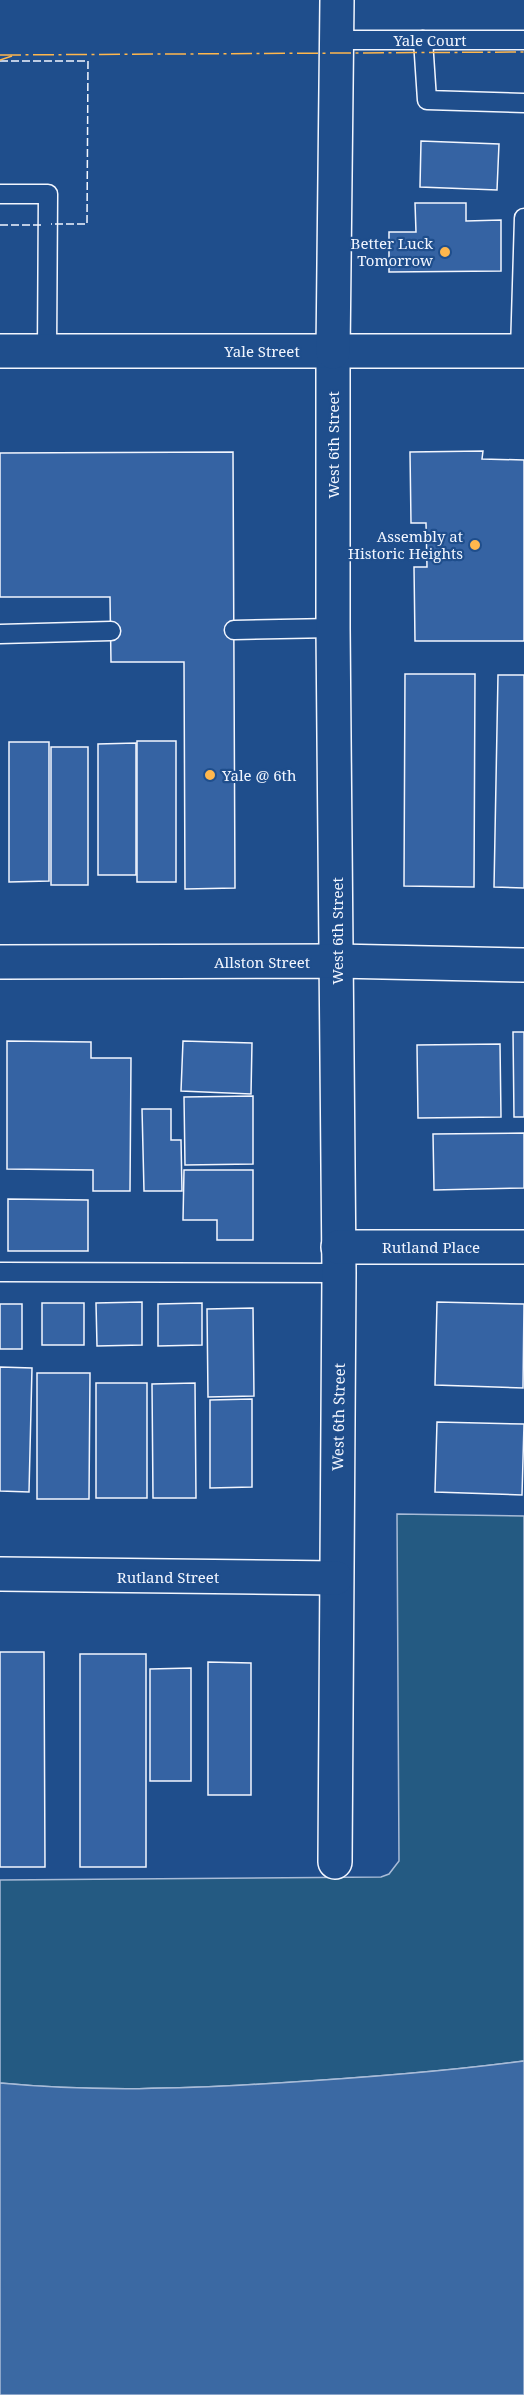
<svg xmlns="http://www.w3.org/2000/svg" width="524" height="2395" font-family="'Noto Serif',serif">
	<rect width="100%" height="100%" fill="#1f4e8c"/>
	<path fill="#245a82" stroke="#a8bbd7" stroke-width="1.5" d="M397 1514 524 1516V2061C442 2072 360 2078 278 2083 185 2089 93 2092 0 2083V1880L381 1877 389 1874 399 1861Z"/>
	<path fill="#3b69a3" stroke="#a8bbd7" stroke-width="1.5" d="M524 2061V2395H0V2083C93 2092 185 2089 278 2083 360 2078 442 2072 524 2061Z"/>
	<g fill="#3563a3" stroke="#f2f6ff" stroke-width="1.5">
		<polygon points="421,141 499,144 497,190 420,187"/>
		<polygon points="415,203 466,203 466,221 501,220 501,271 389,272 389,232 416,232"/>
		<polygon points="483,451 482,459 524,460 524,641 415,641 414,567 427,567 426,523 411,523 410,452"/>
		<polygon points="233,452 235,888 185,889 184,662 111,662 110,597 0,597 0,453"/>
		<polygon points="405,674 475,674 474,887 404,886"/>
		<polygon points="498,675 524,675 524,888 494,887"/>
		<rect x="137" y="741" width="39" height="141"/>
		<polygon points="9,742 49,742 49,881 9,882"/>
		<polygon points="136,743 136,875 98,875 98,744"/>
		<rect x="51" y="747" width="37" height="138"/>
		<polygon points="513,1032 524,1032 524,1117 514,1117"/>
		<polygon points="7,1041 91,1042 91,1058 131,1058 130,1191 93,1191 93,1170 7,1169"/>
		<polygon points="183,1041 252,1043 251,1094 181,1091"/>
		<polygon points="500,1044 501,1117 418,1118 417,1045"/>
		<polygon points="253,1096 253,1164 185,1165 184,1097"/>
		<polygon points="142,1109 171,1109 171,1140 181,1140 182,1191 144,1191"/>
		<polygon points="524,1133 524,1188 434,1190 433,1134"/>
		<polygon points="184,1170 253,1170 253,1240 217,1240 217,1220 183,1220"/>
		<polygon points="8,1199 88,1200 88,1251 8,1251"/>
		<polygon points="142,1302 142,1345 97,1346 96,1303"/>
		<polygon points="437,1302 524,1304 523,1388 435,1385"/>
		<rect x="42" y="1303" width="42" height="42"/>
		<polygon points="202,1303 202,1345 158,1346 158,1304"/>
		<rect x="0" y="1304" width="22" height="45"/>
		<polygon points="253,1308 254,1396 208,1397 207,1309"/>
		<polygon points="0,1367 32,1368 29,1492 0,1491"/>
		<polygon points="37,1373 90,1373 89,1499 37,1499"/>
		<rect x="96" y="1383" width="51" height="115"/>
		<polygon points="195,1383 196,1498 153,1498 152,1384"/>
		<polygon points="252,1399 252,1487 210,1488 210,1400"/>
		<polygon points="437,1422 524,1424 522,1495 435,1492"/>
		<polygon points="0,1652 44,1652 45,1867 0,1867"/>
		<rect x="80" y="1654" width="66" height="213"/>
		<polygon points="208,1662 251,1663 251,1795 208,1795"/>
		<polygon points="191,1668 191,1781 150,1781 150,1669"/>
	</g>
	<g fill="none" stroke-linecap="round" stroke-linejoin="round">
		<g stroke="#f2f6ff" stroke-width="21">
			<g id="lane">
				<polyline points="337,40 524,40"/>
				<polyline points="423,40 427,100 524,103"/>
				<polyline points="0,194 48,194 47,351"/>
				<polyline points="520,351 524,218"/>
				<polyline points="234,630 333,628"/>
				<polyline points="0,634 111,631"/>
				<polyline points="0,1272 339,1273"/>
			</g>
		</g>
		<g stroke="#f2f6ff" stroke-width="36">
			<g id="street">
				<polyline points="333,352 333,628 339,1273 335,1862"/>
				<polyline points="0,962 337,961 524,965"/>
				<polyline points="338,1247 524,1247"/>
				<polyline points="0,1574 336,1578"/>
			</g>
		</g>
		<g stroke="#f2f6ff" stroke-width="36">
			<g id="secondary">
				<polyline points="0,351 524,351"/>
				<polyline points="333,352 337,0"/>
			</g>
		</g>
		<use href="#lane" stroke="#1f4e8c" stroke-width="18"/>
		<use href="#street" stroke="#1f4e8c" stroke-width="33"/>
		<use href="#secondary" stroke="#1f4e8c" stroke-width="33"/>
		<g stroke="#f2f6ff" stroke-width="1.5" stroke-dasharray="8 3" stroke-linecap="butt">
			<polyline points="0,61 88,61 87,224 51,224"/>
			<polyline points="0,225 42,225"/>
		</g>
		<g stroke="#ffb74d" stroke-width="1.5" stroke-dasharray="21 4.5 3 4.5" stroke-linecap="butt">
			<polyline points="0,55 524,52"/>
			<polyline points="0,60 12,56"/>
		</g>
	</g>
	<g fill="#ffb74d" stroke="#1f4e8c" stroke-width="2">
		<circle cx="445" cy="252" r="6"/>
		<circle cx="475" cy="545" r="6"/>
		<circle cx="210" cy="775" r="6"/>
	</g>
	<g text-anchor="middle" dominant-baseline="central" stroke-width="4.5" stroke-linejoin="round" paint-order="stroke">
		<g font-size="15" fill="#f2f6ff" stroke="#1f4e8c">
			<text x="430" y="40">Yale Court</text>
			<text x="262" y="351">Yale Street</text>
			<text transform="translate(333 445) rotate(-90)">West 6th Street</text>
			<text transform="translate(337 931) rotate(-90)">West 6th Street</text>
			<text x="262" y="962">Allston Street</text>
			<text x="431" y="1247">Rutland Place</text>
			<text transform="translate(338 1417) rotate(-89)">West 6th Street</text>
			<text x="168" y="1577">Rutland Street</text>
		</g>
		<g font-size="15" fill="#f2f6ff" stroke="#1f4e8c" text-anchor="end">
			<text x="433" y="243">Better Luck<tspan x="433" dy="17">Tomorrow</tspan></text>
			<text x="463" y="536">Assembly at<tspan x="463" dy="17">Historic Heights</tspan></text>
			<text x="222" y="775" text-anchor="start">Yale @ 6th</text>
		</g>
	</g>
</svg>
